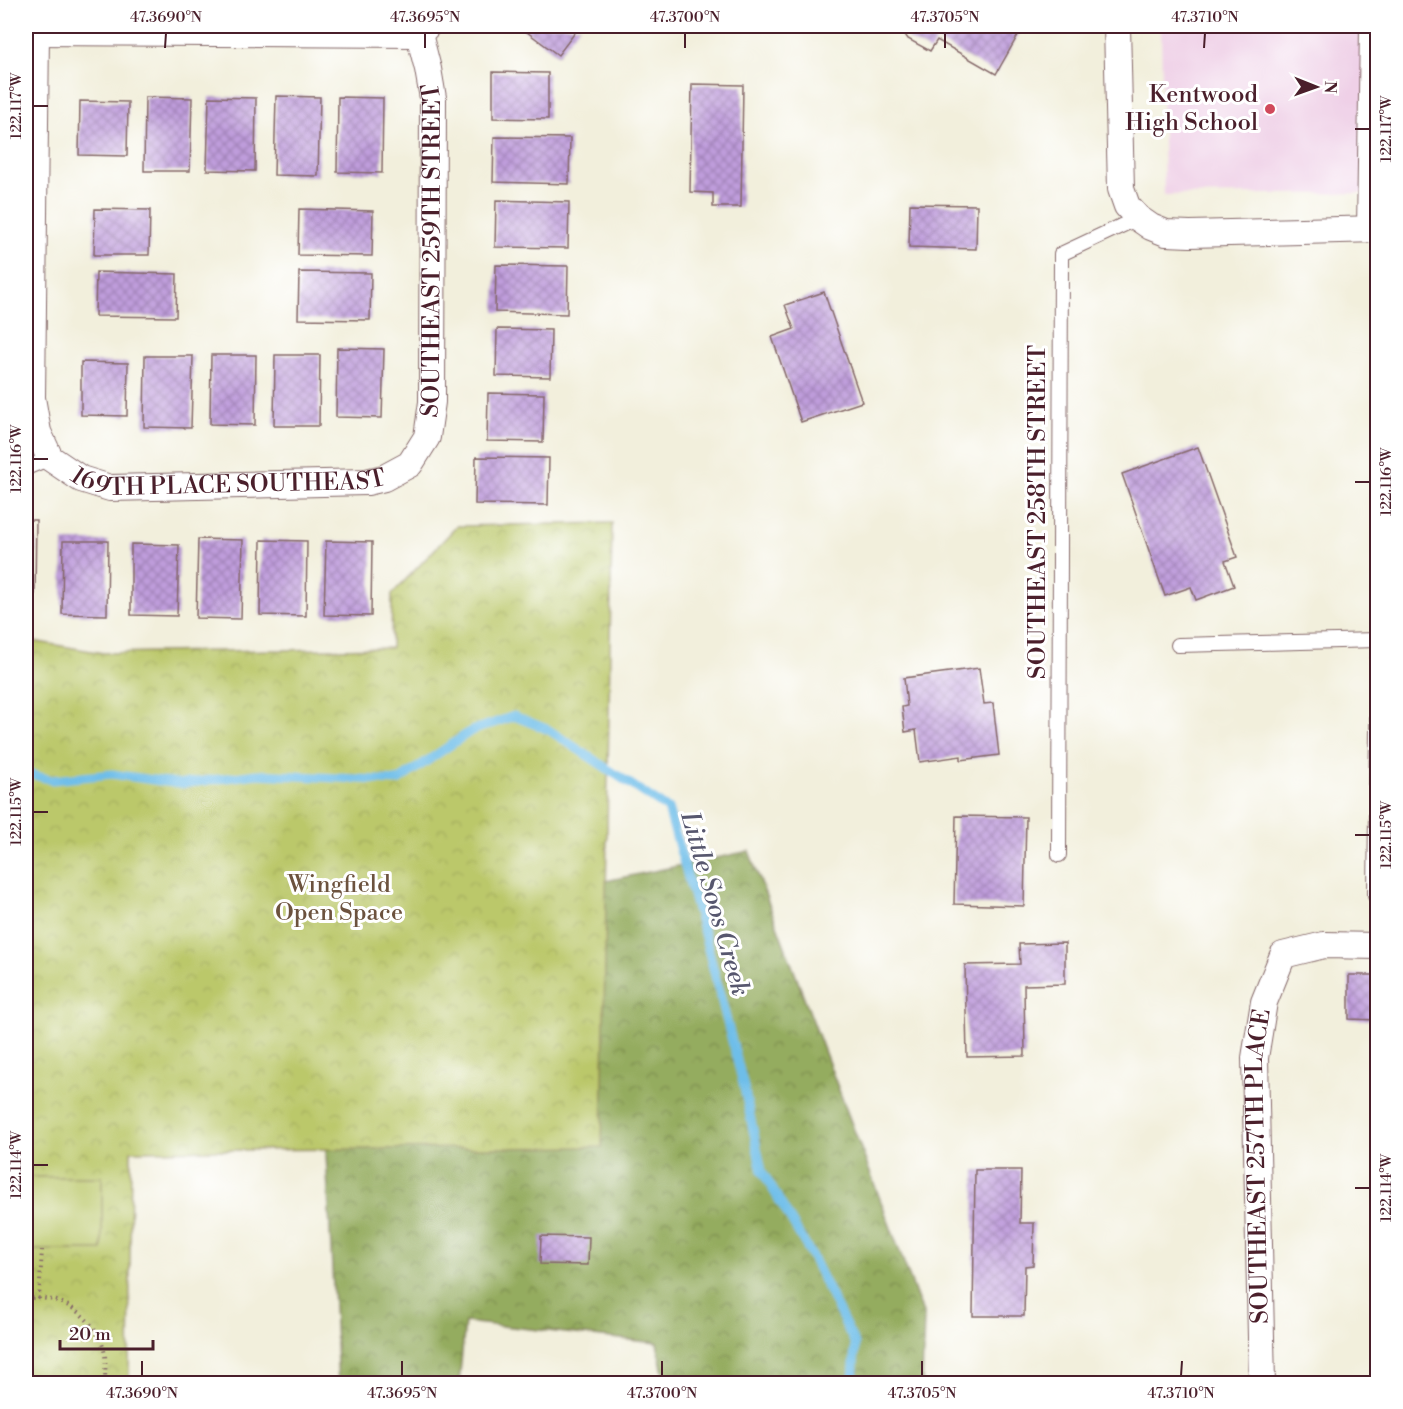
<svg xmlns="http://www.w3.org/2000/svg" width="1403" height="1409" font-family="'Libre Bodoni',serif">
	<defs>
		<pattern id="forest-crowns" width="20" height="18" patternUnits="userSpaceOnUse" patternTransform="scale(1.5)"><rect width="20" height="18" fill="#94ac5e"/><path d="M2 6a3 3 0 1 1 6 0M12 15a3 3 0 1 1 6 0" fill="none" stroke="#7b8b4e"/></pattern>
		<pattern id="park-crowns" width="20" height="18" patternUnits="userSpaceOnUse" patternTransform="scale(1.5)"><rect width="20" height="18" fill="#bbc86a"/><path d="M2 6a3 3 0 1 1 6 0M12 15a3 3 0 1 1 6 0" fill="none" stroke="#a2ab5c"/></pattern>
		<pattern id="building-cross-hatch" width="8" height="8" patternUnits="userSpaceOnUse" patternTransform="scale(1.5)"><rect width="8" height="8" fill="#bf9ddc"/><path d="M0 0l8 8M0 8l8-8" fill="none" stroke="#9d7fb3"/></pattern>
	</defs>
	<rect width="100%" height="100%" fill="#fff"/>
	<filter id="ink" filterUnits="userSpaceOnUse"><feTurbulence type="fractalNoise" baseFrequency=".0167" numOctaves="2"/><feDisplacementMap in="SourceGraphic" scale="12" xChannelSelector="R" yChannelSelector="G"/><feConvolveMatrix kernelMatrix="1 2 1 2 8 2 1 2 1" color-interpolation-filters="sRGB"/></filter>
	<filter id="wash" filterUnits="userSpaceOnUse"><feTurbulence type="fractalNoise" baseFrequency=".008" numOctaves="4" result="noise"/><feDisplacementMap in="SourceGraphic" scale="24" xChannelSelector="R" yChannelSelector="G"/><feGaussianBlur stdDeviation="1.35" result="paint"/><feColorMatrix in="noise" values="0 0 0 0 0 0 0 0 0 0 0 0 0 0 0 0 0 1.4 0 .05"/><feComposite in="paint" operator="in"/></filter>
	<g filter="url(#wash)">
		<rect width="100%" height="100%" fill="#f2efdc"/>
		<polygon fill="#efd0e7" points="1161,26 1377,26 1377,193 1164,195"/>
		<polygon fill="url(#forest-crowns)" stroke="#6f6644" stroke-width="1.5" points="749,851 924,1316 922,1383 665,1383 657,1343 465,1322 459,1383 338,1383 315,942"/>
		<polygon fill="url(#park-crowns)" stroke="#82744a" stroke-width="1.5" points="612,523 602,1147 131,1151 129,1383 26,1383 26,640 103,653 391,648 392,594 457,526"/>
		<rect fill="#bbc86a" stroke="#82744a" stroke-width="1.5" x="26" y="1177" width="76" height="73"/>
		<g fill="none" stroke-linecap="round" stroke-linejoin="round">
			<polyline stroke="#6ebee9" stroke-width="9" points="26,773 52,780 112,774 181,784 257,774 398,781 471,731 514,716 549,730 668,809 704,933 743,1083 762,1171 809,1251 855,1344 853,1384"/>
		</g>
		<g id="blocks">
			<g fill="url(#building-cross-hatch)">
				<polygon points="519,26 580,26 558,55"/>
				<polygon points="693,26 742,26 742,29 693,28"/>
				<polygon points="899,26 1019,26 1022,28 996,74 937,40 930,51 908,39"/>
				<polygon points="493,72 548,73 548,119 493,118"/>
				<polygon points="692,84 743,85 741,207 713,207 713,193 690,192"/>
				<polygon points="276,96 320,97 318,176 274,175"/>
				<polygon points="145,97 192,98 190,171 144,171"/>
				<polygon points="209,97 256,98 255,171 207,170"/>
				<polygon points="338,97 383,98 382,173 337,172"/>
				<polygon points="80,101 128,102 127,156 79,155"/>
				<polygon points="494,137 570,138 569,184 493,182"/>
				<polygon points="496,200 569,202 568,248 495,247"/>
				<polygon points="910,204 977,205 976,249 909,247"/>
				<polygon points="95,209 150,210 149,255 94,255"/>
				<polygon points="299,209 373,211 372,256 298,255"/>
				<polygon points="496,265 568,266 567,314 495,312"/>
				<polygon points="96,272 177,274 176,317 95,316"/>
				<polygon points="299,272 371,273 370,320 298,319"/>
				<polygon points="824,292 862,402 801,422 772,337 794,329 785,305"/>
				<polygon points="497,329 551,330 550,377 496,376"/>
				<polygon points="337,348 384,349 382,418 336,417"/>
				<polygon points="211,355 256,355 255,425 210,424"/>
				<polygon points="275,355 320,355 319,426 274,426"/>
				<polygon points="145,356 193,356 191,428 144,427"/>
				<polygon points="81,362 128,363 127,416 81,415"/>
				<polygon points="488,393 544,394 543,442 487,441"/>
				<polygon points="1198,447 1237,557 1225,561 1234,586 1196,600 1191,587 1165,596 1122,474"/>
				<polygon points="476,457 549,458 548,505 475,504"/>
				<polygon points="26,520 36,520 35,594 26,594"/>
				<polygon points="198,539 243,540 241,619 196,618"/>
				<polygon points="261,540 307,541 306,616 260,615"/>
				<polygon points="63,541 108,541 107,615 62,614"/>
				<polygon points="326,541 372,542 371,616 324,615"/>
				<polygon points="131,544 179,545 177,616 131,615"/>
				<polygon points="979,668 984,704 993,703 999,755 961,760 961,756 920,762 916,730 905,732 902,707 907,706 904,678"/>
				<polygon points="956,816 1026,817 1024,906 954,904"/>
				<polygon points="1065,943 1065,984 1024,985 1025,1056 967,1057 965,965 1020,964 1019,944"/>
				<polygon points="1349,975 1378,975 1378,1020 1349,1019"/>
				<polygon points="975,1170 1021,1170 1020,1223 1034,1223 1033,1265 1025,1266 1024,1316 973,1316"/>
				<polygon points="541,1236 589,1237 588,1265 540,1264"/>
				<polygon points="583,1379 644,1382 644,1384 583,1384"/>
			</g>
		</g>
	</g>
	<g filter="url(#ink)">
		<use href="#blocks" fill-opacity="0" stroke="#856869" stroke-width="1.5"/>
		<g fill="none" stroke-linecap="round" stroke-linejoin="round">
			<g stroke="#856869" stroke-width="16">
				<g id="service">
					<polyline points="1364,230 1367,26"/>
					<polyline points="26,468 50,458"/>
					<polyline points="1178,645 1378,640"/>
					<polyline points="1059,855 1061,254 1138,218"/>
					<polyline points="1375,896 1378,645"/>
				</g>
			</g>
			<g stroke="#856869" stroke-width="28">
				<g id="minor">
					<polyline points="1117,26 1121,189 1127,206 1138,218 1151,227 1166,233 1190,234 1378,229"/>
					<polyline points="26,32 419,34 427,26"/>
					<path id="s1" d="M36 32 32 398 38 432 50 458 81 479 110 488 367 482 384 478 410 464 427 437 432 402 433 98 428 69 419 34"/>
					<path id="s2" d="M1262 1384 1255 1058 1264 1002 1283 955 1324 945 1378 946"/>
				</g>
			</g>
			<g stroke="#856869" stroke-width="4" stroke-dasharray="1.5 4.5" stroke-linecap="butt">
				<path d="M26 1298C35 1298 45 1298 53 1300 78 1306 101 1329 105 1355 106 1364 105 1374 105 1384"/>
				<polyline points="39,1299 42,1250"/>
			</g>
			<use href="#service" stroke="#fff" stroke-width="14"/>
			<use href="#minor" stroke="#fff" stroke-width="26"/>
		</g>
	</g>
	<path fill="none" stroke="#4a1f2b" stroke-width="2" d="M165 48 166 33M425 48V33M685 48V33M945 48V33M1204 48 1205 33M33 106H48M1355 129H1370M33 459H48M1355 482H1370M33 812H48M1355 835H1370M33 1165H48M1355 1188H1370M142 1376V1361M402 1376V1361M662 1376V1361M922 1376V1361M1181 1376 1182 1361"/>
	<circle fill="#d1495b" stroke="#fff" stroke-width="2" cx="1270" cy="109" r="6"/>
	<g text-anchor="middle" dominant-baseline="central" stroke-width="6" stroke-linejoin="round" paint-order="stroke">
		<g font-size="24" fill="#4a1f2b" stroke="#fff" text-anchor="end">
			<text x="1258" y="95">Kentwood<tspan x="1258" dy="28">High School</tspan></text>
		</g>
		<g font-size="24" fill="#4a1f2b" stroke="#fff">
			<text stroke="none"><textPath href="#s1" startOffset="1020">SOUTHEAST 259TH STREET</textPath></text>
			<text stroke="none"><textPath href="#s1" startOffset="615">169TH PLACE SOUTHEAST</textPath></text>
			<text transform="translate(1038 512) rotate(-90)">SOUTHEAST 258TH STREET</text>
			<text stroke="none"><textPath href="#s2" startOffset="218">SOUTHEAST 257TH PLACE</textPath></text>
		</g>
		<g font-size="24" fill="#6c523e" stroke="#fff">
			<text x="339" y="885">Wingfield<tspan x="339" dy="28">Open Space</tspan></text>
		</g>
		<g font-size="26" font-style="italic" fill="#57576e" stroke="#fff">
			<text transform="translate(715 904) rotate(74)">Little Soos Creek</text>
		</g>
	</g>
	<rect width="1403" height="1409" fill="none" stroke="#fff" stroke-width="66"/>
	<g transform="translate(1316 87) rotate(91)" stroke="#ffffff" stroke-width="4.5" paint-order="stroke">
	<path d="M0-4.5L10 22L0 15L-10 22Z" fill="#4a1f2b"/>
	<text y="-9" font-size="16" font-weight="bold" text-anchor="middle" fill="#4a1f2b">N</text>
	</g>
	<path d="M60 1340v9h93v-9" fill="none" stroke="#4a1f2b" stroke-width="3"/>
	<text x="69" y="1340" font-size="18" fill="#4a1f2b" stroke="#ffffff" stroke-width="4.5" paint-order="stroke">20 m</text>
	<rect x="33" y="33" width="1337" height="1343" fill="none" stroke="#4a1f2b" stroke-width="2"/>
	<g font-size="15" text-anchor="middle" fill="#4a1f2b">
		<text x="166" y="22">47.3690°N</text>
		<text x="425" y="22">47.3695°N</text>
		<text x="685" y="22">47.3700°N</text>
		<text x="945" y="22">47.3705°N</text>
		<text x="1205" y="22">47.3710°N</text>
		<text transform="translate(16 106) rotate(-90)" y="5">122.117°W</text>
		<text transform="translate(1386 129) rotate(-90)" y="5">122.117°W</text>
		<text transform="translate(16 459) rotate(-90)" y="5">122.116°W</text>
		<text transform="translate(1386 482) rotate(-90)" y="5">122.116°W</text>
		<text transform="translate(16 812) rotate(-90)" y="5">122.115°W</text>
		<text transform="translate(1386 835) rotate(-90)" y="5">122.115°W</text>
		<text transform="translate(16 1165) rotate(-90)" y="5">122.114°W</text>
		<text transform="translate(1386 1188) rotate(-90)" y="5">122.114°W</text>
		<text x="142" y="1398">47.3690°N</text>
		<text x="402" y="1398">47.3695°N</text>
		<text x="662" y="1398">47.3700°N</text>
		<text x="922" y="1398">47.3705°N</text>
		<text x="1181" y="1398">47.3710°N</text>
	</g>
</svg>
